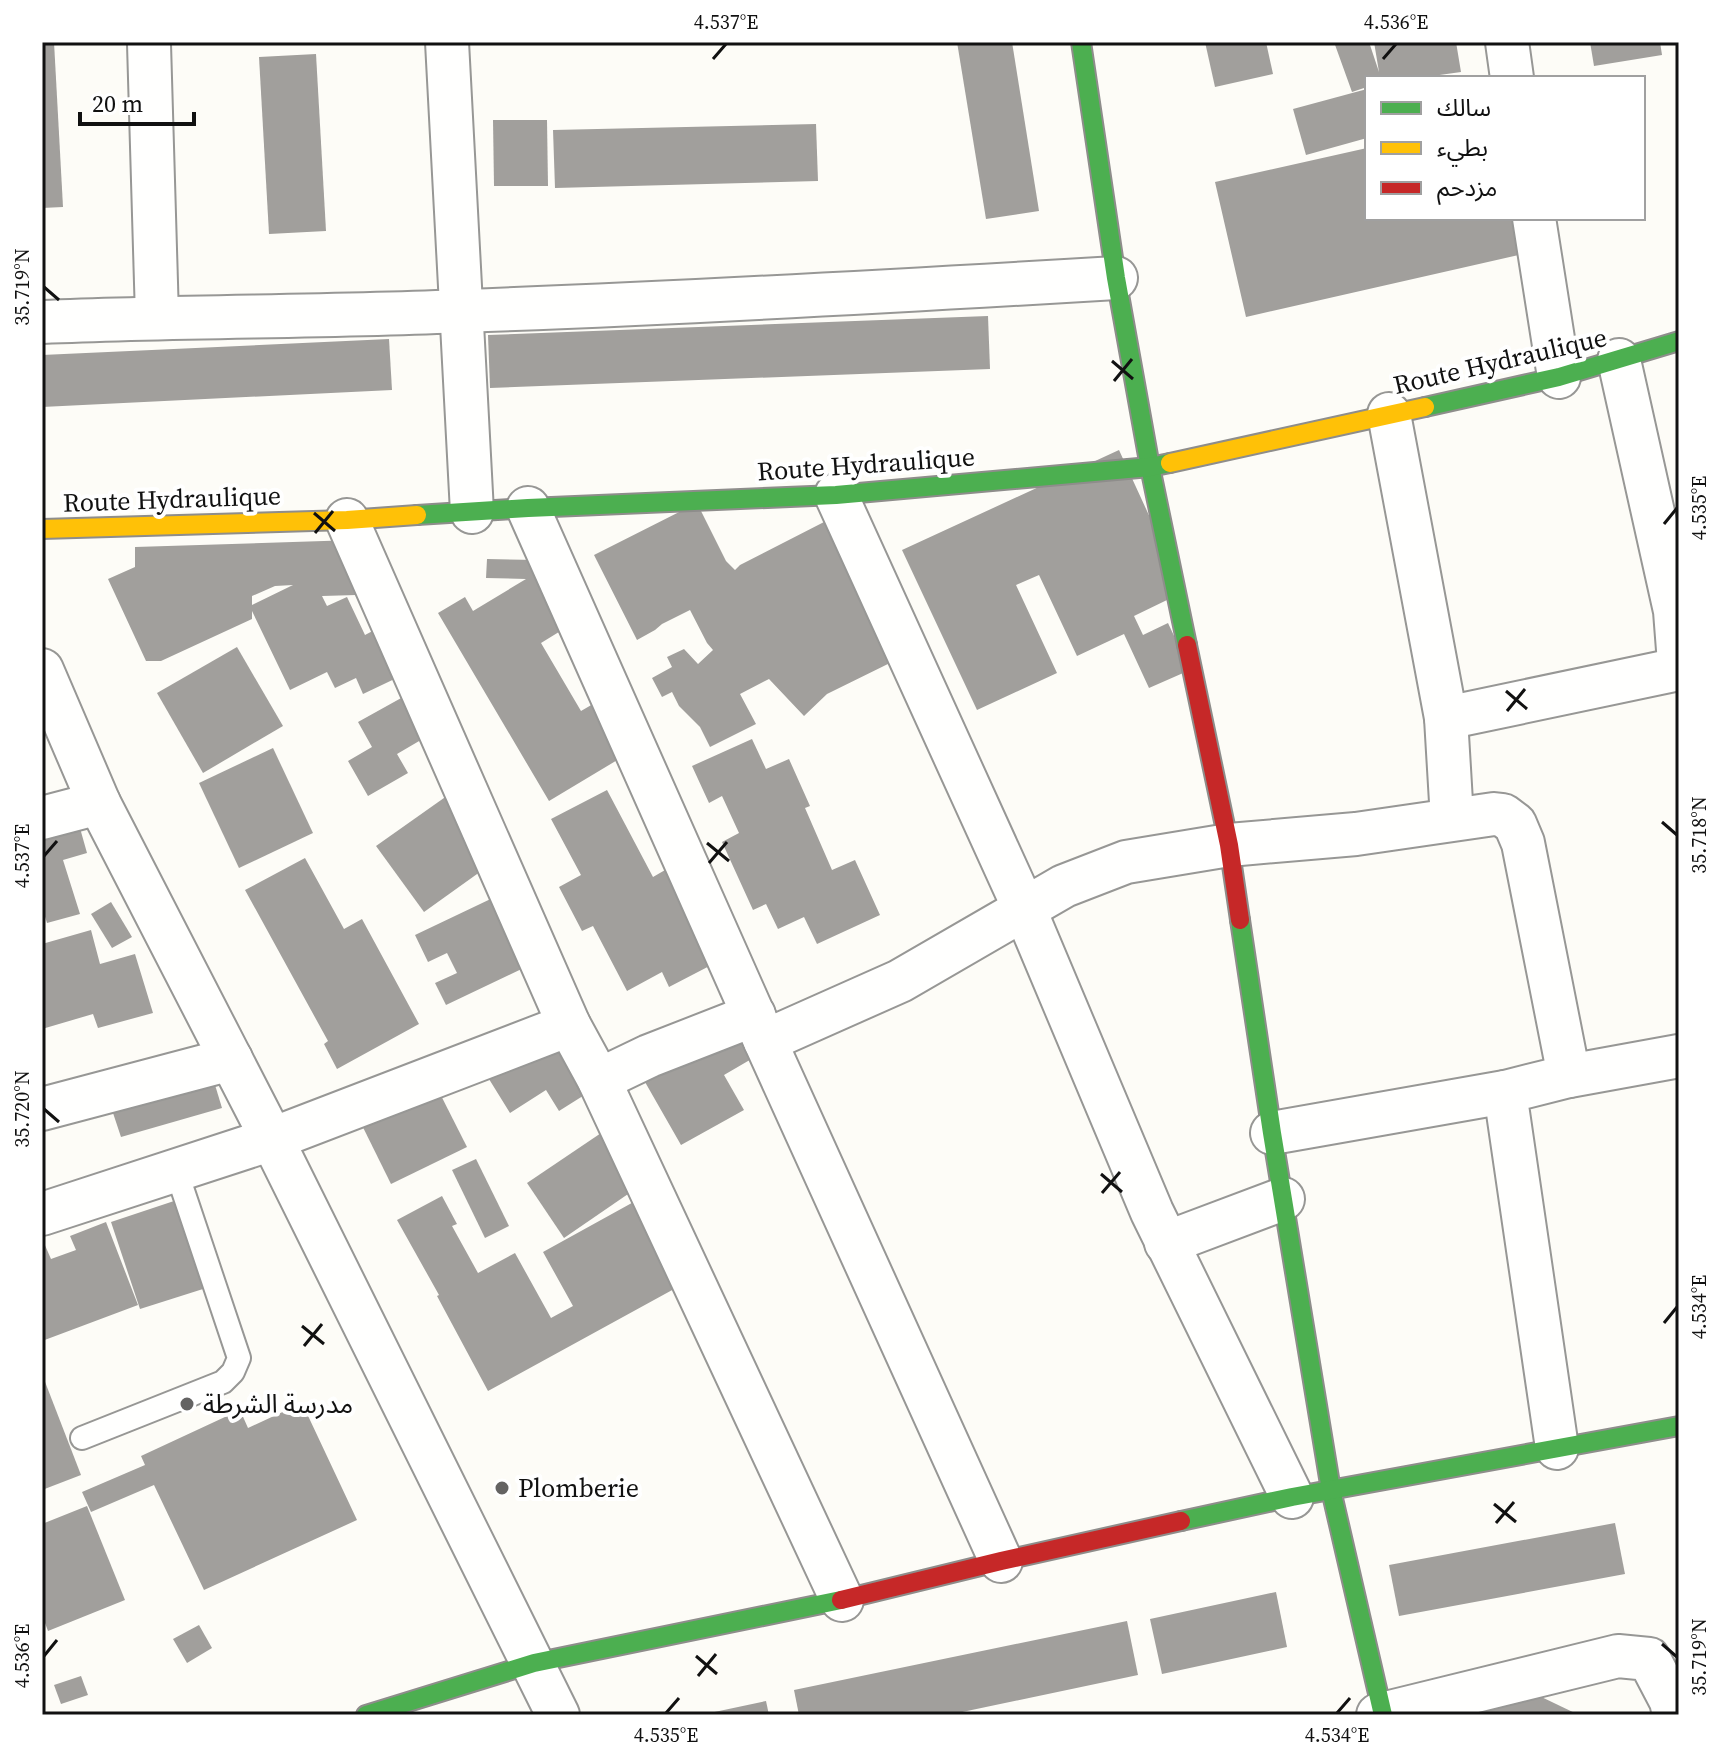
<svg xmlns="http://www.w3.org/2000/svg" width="1721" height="1757" font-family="'Source Serif 4','Noto Sans Arabic',serif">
	<rect width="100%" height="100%" fill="#fdfcf7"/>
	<g fill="#a19f9c" fill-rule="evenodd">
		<polygon points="42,42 54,42 63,207 42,208"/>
		<polygon points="957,42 1012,42 1039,211 986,219"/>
		<polygon points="1205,42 1266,42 1273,74 1215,87"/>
		<polygon points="1334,42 1369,42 1379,72 1374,42 1456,42 1461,72 1418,78 1367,78 1367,87 1352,92"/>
		<polygon points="1590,42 1660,42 1662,55 1594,66"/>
		<polygon points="316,54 326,231 269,234 259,57"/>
		<polygon points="1367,89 1367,138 1306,155 1293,109"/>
		<polygon points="493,120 547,120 548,186 494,186"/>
		<polygon points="816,124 818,181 555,188 553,130"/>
		<polygon points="1367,148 1367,218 1514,218 1523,254 1246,317 1215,182"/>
		<polygon points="988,316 990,369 490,388 488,335"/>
		<polygon points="389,339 392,390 42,407 42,355"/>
		<polygon points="1119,450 1169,559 1167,600 1134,616 1143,635 1168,623 1190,670 1149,688 1124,634 1077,656 1039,575 1016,585 1057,673 977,710 902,550"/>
		<polygon points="697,503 726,561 735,570 740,565 824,522 894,661 827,694 804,716 769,679 740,694 756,724 710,747 700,727 679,706 672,692 662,697 652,678 672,667 667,657 684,649 698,664 713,650 707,643 690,610 662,624 655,630 637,640 594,555"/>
		<path d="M355 540 376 586 356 595 322 596 327 606 347 597 365 635 382 626 405 674 363 694 356 678 335 688 327 672 290 690 252 611V619L161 661H146L108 579 135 567V547ZM293 585 252 605V596L275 586Z"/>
		<polygon points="487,559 537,560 567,627 541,643 581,711 593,704 624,756 549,801 438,613 465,597 473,611 526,579 486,578"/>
		<polygon points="237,647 283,726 203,773 157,693"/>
		<polygon points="403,697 426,737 397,754 408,773 368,796 348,761 372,747 358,722"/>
		<polygon points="752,739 766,769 789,759 810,806 805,808 832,870 855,860 880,915 817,944 804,917 778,929 766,904 753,910 722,842 739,833 722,796 709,803 692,766"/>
		<polygon points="273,748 313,833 239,868 199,783"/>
		<polygon points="69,789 87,853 63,860 80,914 47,923 42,907 42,797"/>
		<polygon points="607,790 653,877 672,866 721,960 669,987 662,972 627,991 593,926 582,931 559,887 581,875 551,819"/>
		<polygon points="451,793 498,859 424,912 376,846"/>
		<polygon points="305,858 344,929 362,919 419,1024 337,1069 324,1044 328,1041 245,890"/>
		<polygon points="499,895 532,964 446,1005 435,983 457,973 447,953 428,962 415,935"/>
		<polygon points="111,902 132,937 112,948 91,914"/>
		<polygon points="91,930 100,964 135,954 153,1013 98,1028 93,1014 42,1029 42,944"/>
		<polygon points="740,1018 760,1054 724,1075 744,1110 681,1145 641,1075"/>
		<polygon points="544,1022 586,1094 559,1111 546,1090 510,1113 484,1071"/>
		<polygon points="423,1060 467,1147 391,1184 348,1097"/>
		<polygon points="209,1065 222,1108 121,1137 107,1095"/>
		<polygon points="610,1127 647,1181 564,1238 527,1183"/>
		<polygon points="476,1159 509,1226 485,1238 452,1170"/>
		<polygon points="442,1196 457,1224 452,1226 478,1273 515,1253 551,1318 573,1306 543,1252 639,1199 685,1283 488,1391 437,1296 439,1295 397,1220"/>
		<polygon points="174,1201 203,1289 140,1309 111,1222"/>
		<polygon points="106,1222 138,1305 42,1341 42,1244 44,1243 51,1259 76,1250 70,1236"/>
		<polygon points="42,1374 81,1475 42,1490"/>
		<polygon points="302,1403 357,1520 204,1590 154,1485 91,1512 82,1492 145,1465 141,1456 240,1410 248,1428"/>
		<polygon points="87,1506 125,1600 48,1631 42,1615 42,1524"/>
		<polygon points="1615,1523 1625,1574 1399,1616 1389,1565"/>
		<polygon points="1276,1592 1287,1647 1162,1674 1150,1619"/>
		<polygon points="1127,1621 1138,1675 948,1715 799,1715 794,1690"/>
		<polygon points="199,1625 212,1648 187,1663 173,1639"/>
		<polygon points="81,1676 88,1695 61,1704 54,1685"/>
		<polygon points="1531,1692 1579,1715 1421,1715"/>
		<polygon points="766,1701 769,1715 705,1715 705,1714"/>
	</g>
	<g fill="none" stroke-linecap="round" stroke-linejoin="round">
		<g stroke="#979795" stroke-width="26">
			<polyline id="lane" points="82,1438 223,1382 233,1372 239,1358 176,1170"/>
		</g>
		<g stroke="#979795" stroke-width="46">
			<g id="street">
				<polyline points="447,42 472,512"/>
				<polyline points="1507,42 1512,78"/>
				<polyline points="149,44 157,317"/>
				<polyline points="1534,218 1559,377"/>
				<path d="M42 322C183 316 324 317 465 311 682 303 899 291 1116 278"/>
				<polyline points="1619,360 1675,611 1679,663"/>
				<polyline points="1389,414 1446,718 1452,819"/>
				<polyline points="836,495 1024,908 1152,1212 1292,1497"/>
				<polyline points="528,508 765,1041 1001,1561"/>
				<polyline points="347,520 569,1025 599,1080 842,1600"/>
				<polyline points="42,670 99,803 272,1139 558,1715"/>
				<polyline points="1446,718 1679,669"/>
				<polyline points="42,818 99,803"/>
				<polyline points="765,1041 900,981 1064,886 1126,862 1229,845 1356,834 1494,814 1503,815 1515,824 1523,843 1569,1076 1505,1092 1557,1448"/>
				<polyline points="1569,1076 1679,1056"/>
				<polyline points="599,1080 649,1056 754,1015"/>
				<polyline points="42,1109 231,1059"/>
				<polyline points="1272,1133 1505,1092"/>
				<polyline points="42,1214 272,1139 569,1025"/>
				<polyline points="1166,1243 1283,1199"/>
				<polyline points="1378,1715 1618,1656 1649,1659 1671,1701 1674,1715"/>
			</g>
		</g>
		<g stroke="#8e8d8b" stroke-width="22">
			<g id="fast">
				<polyline points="1081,42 1116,278 1150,467 1187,645"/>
				<polyline points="1425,407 1559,377 1679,341"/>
				<polyline points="417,515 528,508 836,495 1150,467 1170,463"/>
				<polyline points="1240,920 1272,1133 1331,1490 1383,1715"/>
				<polyline points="1181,1521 1292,1497 1679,1426"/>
				<polyline points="366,1715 534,1663 841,1600"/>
			</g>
		</g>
		<g stroke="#8e8d8b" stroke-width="22">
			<g id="slow">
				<polyline points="1170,463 1425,407"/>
				<polyline points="42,529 347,520 417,515"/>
			</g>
		</g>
		<g stroke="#8e8d8b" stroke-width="22">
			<g id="jam">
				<polyline points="1187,645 1229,845 1240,920"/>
				<polyline points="841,1600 1001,1561 1181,1521"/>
			</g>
		</g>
		<use href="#lane" stroke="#fffffe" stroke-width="22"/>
		<use href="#street" stroke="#fffffe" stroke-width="42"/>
		<use href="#fast" stroke="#4caf50" stroke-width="18"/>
		<use href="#slow" stroke="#ffc107" stroke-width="18"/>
		<use href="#jam" stroke="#c62828" stroke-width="18"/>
	</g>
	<path fill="none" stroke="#111" stroke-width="3" d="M713 59 726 44M1383 59 1396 44M44 287 59 300M1112 361 1133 379M1114 381 1132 359M314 513 335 531M1664 524 1677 508M315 533 333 511M1506 691 1527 709M1507 711 1525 689M1662 822 1677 835M707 843 729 861M44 856 57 841M709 863 727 842M44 1109 59 1122M1101 1174 1122 1192M1102 1193 1120 1172M1664 1323 1677 1307M302 1326 324 1344M304 1346 322 1324M1494 1504 1516 1522M1496 1523 1514 1502M1662 1644 1677 1657M44 1656 57 1640M696 1656 717 1674M698 1676 716 1654M666 1713 679 1698M1337 1713 1350 1698"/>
	<g fill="#646362" stroke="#fff" stroke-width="3">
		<circle cx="187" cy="1404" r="8"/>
		<circle cx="502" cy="1488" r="8"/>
	</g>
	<g text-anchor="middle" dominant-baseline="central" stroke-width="8" stroke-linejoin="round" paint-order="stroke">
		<g font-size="26" fill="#111" stroke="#fff">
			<text transform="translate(1500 361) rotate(-13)">Route Hydraulique</text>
			<text transform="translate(866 464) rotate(-4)">Route Hydraulique</text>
			<text transform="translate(172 499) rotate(-2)">Route Hydraulique</text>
		</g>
		<g font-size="26" fill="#111" stroke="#fff" text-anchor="start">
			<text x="203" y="1404">مدرسة الشرطة</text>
			<text x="518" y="1488">Plomberie</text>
		</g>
	</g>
	<rect width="1721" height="1757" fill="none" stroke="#ffffff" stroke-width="88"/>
	<rect x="1365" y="76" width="280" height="144" fill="#ffffff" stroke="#a0a0a0" stroke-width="2"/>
	<rect x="1381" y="102" width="40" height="12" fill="#4caf50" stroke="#a0a0a0" stroke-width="2"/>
	<text x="1437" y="116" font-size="24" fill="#111111">سالك</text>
	<rect x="1381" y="142" width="40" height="12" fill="#ffc107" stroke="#a0a0a0" stroke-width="2"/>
	<text x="1437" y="156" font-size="24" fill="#111111">بطيء</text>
	<rect x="1381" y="182" width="40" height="12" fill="#c62828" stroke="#a0a0a0" stroke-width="2"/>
	<text x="1437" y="196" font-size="24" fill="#111111">مزدحم</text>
	<path d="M80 112v12h114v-12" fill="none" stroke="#111111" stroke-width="4"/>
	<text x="92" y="112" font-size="24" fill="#111111" stroke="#ffffff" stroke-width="6" paint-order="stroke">20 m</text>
	<rect x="44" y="44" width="1633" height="1669" fill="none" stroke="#111" stroke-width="3"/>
	<g font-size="20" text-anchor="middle" fill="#111">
		<text x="726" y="29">4.537°E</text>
		<text x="1396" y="29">4.536°E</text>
		<text transform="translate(22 287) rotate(-90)" y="7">35.719°N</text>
		<text transform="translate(1699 508) rotate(-90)" y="7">4.535°E</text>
		<text transform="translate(1699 835) rotate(-90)" y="7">35.718°N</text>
		<text transform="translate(22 856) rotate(-90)" y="7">4.537°E</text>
		<text transform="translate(22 1109) rotate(-90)" y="7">35.720°N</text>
		<text transform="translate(1699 1307) rotate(-90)" y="7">4.534°E</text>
		<text transform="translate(22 1656) rotate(-90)" y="7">4.536°E</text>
		<text transform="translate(1699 1657) rotate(-90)" y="7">35.719°N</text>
		<text x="666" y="1742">4.535°E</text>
		<text x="1337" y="1742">4.534°E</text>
	</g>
</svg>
